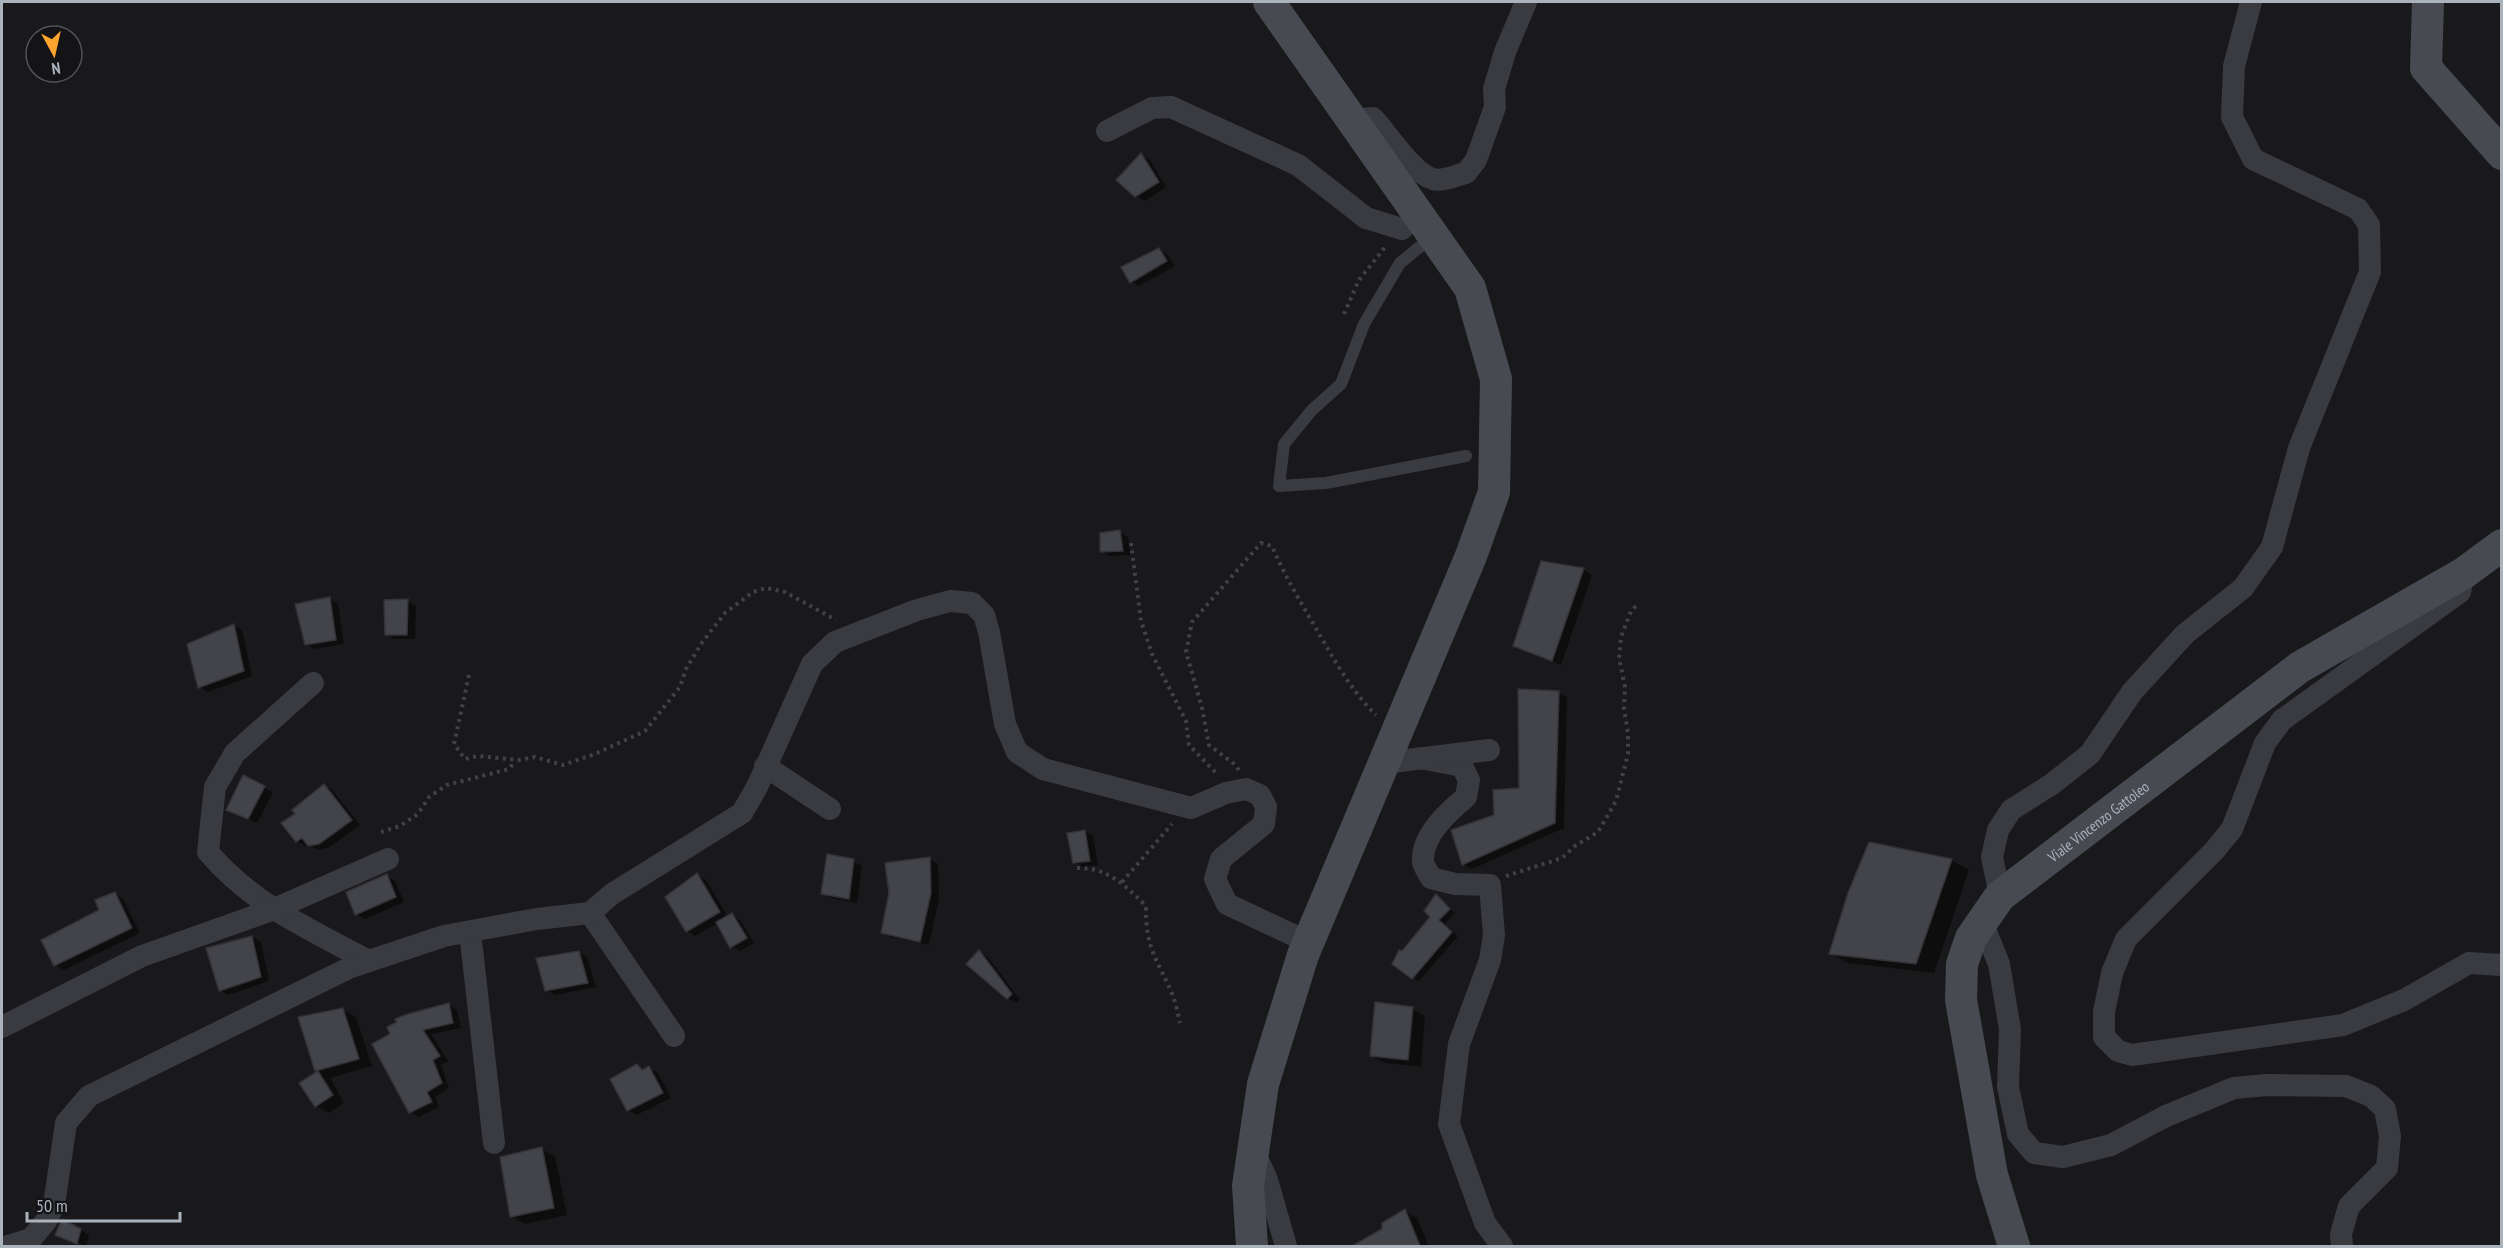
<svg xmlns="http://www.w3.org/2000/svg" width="2503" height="1248" font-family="'PT Sans Narrow',sans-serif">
	<rect width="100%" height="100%" fill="#19191c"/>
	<g fill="#0007">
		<polygon points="1141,155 1150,160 1166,187 1145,201 1136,196"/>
		<polygon points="1159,250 1168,255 1175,266 1139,286 1131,282"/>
		<polygon points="1120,532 1128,537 1131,555 1110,556 1101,551"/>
		<polygon points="1542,562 1584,570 1592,575 1561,665 1515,646"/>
		<polygon points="330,599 338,604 344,644 315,649 306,644"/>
		<polygon points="407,601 416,606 415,639 395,639 387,635"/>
		<polygon points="234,625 242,630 252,676 208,692 200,687"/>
		<polygon points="1558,692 1567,697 1564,828 1472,869 1463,864 1495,816 1521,789"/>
		<polygon points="244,777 273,792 257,823 236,814"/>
		<polygon points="324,785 332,790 360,825 328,848 318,850 308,844 305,846 297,841 297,814"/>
		<polygon points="1085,831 1093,836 1098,865 1083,867 1075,862"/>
		<polygon points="930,859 938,864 939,898 929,945 891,937 883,932 891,893"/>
		<polygon points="1951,860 1969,870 1934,973 1848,963 1830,953"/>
		<polygon points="853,861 862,866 857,903 831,898 823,893"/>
		<polygon points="697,875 706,880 728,917 732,915 740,920 754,943 740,951 731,947 718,923 695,936 687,931"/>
		<polygon points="386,876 395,881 404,902 365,919 356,914"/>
		<polygon points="115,894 123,899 140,933 64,970 55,965"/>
		<polygon points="1436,896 1455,913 1444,924 1458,936 1419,981 1413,978 1403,953 1432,916"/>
		<polygon points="252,937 261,942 269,981 228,995 220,990"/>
		<polygon points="579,952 587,957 596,987 555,995 546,990"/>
		<polygon points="979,952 988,957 1020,1000 1016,1003 1008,998"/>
		<polygon points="449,1005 457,1010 461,1028 431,1034 448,1061 441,1065 449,1088 435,1097 439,1107 419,1117 411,1112 374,1045"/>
		<polygon points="342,1009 356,1017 372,1066 330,1078 344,1103 329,1113 316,1106 302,1083 319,1072 317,1070"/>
		<polygon points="1412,1009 1425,1016 1421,1067 1385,1063 1372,1056"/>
		<polygon points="637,1066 645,1070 649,1068 658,1073 671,1098 637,1115 628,1110"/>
		<polygon points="541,1149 555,1156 567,1215 525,1224 511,1216"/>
		<polygon points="1405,1211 1417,1218 1429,1246 1375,1246 1371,1237"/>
		<polygon points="81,1230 89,1235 86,1246 57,1235"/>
	</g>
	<g fill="#434449" stroke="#333338" stroke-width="1.5">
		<polygon points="1141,153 1159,182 1135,197 1116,180"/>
		<polygon points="1159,248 1167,261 1130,283 1121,267"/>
		<polygon points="1120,530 1123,551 1100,552 1100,533"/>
		<polygon points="1541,561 1584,568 1552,661 1513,646"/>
		<polygon points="330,597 336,640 305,645 295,604"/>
		<polygon points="408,599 407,635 385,635 384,600"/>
		<polygon points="234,624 244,671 198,688 187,644"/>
		<polygon points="1518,689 1559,691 1555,823 1462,865 1451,830 1494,815 1493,790 1519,788"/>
		<polygon points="243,775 265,786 248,819 226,810"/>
		<polygon points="324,784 352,820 319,844 308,846 302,838 296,842 281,823 295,814 292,810"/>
		<polygon points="1085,830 1090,861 1073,863 1067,833"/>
		<polygon points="1869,842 1952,859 1916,964 1829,954 1848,893"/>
		<polygon points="827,854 854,859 849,899 821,894"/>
		<polygon points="930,857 931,893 920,942 881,933 889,893 885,863"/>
		<polygon points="697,873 720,912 686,932 665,897"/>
		<polygon points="387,874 396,897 355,915 346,892"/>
		<polygon points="115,892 132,928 54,966 41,940 99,910 95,900"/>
		<polygon points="1436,894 1450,909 1439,920 1452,932 1412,979 1392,964 1399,950 1402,951 1430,917 1424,911"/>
		<polygon points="732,913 747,938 730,948 716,922"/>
		<polygon points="252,936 261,977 219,991 206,948"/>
		<polygon points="979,950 1012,994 1007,999 966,964"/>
		<polygon points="579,951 588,983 545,991 536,958"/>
		<polygon points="1375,1002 1413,1007 1408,1060 1370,1056"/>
		<polygon points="449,1003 453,1023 423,1030 440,1056 433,1060 442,1083 427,1092 432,1102 409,1113 372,1044 390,1034 387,1027 397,1022 395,1019 408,1014"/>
		<polygon points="343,1008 359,1059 315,1071 298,1017"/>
		<polygon points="637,1064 642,1070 649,1066 663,1093 627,1111 610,1079"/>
		<polygon points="318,1071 333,1095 315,1107 299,1083"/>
		<polygon points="542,1147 554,1208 510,1217 500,1157"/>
		<polygon points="1405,1209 1420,1246 1352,1246 1382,1229 1382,1223"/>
		<polygon points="62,1219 81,1229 77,1244 55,1235"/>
	</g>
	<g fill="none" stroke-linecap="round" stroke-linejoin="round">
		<g stroke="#3f4348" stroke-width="4" stroke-dasharray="3 4.5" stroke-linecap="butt">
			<polyline points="1344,314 1359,280 1386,246"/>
			<polyline points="1131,543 1141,621 1152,654 1186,721 1189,745 1218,775"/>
			<polyline points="469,675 454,744 465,759 477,756 519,760 535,757 563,765 595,754 645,731 680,687 686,669 701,644 725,613 753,592 766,588 785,592 836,620"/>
			<path d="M1239 770 1233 763 1209 745 1202 708 1186 652 1192 622 1261 543 1272 546C1283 572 1297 596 1311 620 1330 652 1349 689 1376 715"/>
			<polyline points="381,832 400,826 418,814 429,797 447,785 509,769 515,761"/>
			<path d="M1077 868C1107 867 1126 886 1146 906 1145 949 1158 960 1173 996 1176 1004 1178 1014 1180 1023"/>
			<polyline points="1506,876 1562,858 1575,846 1598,832 1616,801 1628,754 1628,733 1624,709 1625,687 1619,658 1621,637 1631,611 1638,604"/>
			<polyline points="1122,882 1172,824"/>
		</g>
		<polyline stroke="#393b41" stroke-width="12" points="1433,236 1400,263 1364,324 1341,384 1312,410 1284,444 1279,486 1326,483 1466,456"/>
		<g stroke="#393b41" stroke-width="22">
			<path d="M1352 120 1373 118C1388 134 1412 173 1433 179 1442 182 1457 175 1466 173L1476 160 1495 107 1494 89 1505 52 1526 2"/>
			<polyline points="1107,131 1152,108 1171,107 1298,165 1366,218 1402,229"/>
			<polyline points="2464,573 2460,592 2282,720 2265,743 2232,829 2214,851 2126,939 2112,973 2104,1012 2104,1037 2118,1051 2132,1055 2343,1025 2404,1000 2469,963 2502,965"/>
			<path d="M313 683 235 753 215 787 208 852C253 905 309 929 369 961"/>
			<path d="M1420 758 1462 766 1469 780 1466 797C1448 812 1421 836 1423 862 1424 867 1429 874 1431 878L1455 884 1490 885 1494 935 1490 960 1459 1044 1449 1124 1485 1223 1502 1246"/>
			<polyline points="1384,763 1489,750"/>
			<polyline points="765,766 830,809"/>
			<polyline points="2000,896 1992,857 1998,830 2011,810 2052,784 2090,754 2132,692 2185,634 2243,588 2272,547 2299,448 2370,272 2369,225 2358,209 2253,159 2232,117 2234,66 2251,2"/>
			<polyline points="590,913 674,1036"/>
			<polyline points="1982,922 1999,964 2010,1029 2008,1087 2018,1134 2034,1153 2063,1157 2111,1145 2166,1116 2234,1088 2267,1085 2346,1086 2371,1096 2385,1109 2390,1136 2387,1168 2349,1206 2341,1234 2342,1246"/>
			<polyline points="470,932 494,1143"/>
			<polyline points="2,1027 142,956 272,910 388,859"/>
			<polyline points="1254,1151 1267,1180 1286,1246"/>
			<polyline points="8,1246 31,1239 46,1221 54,1205 66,1123 89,1096 351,967 444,936 537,919 590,913 612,894 742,813 757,787 812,664 835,642 917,610 950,601 972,603 984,615 989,632 1005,724 1017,752 1043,769 1191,808 1226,793 1246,789 1260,795 1266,807 1264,824 1221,859 1215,879 1227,904 1308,942"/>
		</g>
		<g stroke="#474b51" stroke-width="32">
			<polyline points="2428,2 2426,68 2502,154"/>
			<polyline points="1252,1246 1248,1186 1263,1084 1303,955 1471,556 1494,492 1496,379 1470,288 1269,2"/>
			<path id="s1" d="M2014 1246 1992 1175 1961 1000 1962 964 1971 938 2000 896 2300 667 2464 573 2502 545"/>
		</g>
	</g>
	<g text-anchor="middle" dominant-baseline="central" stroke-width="4.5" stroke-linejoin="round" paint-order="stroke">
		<g font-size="15" fill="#aab2bc" stroke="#141417">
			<text stroke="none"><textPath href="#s1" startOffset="490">Viale Vincenzo Gattoleo</textPath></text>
		</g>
	</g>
	<rect width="2503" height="1248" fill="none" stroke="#aab2bc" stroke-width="6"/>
	<g transform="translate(54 54) rotate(172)"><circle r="28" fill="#141417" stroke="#505359" stroke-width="1.5"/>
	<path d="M0-4.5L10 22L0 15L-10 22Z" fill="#ffa42d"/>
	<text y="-9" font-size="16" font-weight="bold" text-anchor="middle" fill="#aab2bc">N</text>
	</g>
	<path d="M27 1212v9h153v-9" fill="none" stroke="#aab2bc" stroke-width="3"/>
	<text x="36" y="1212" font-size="18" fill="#aab2bc" stroke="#141417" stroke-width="4.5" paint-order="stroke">50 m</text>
</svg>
